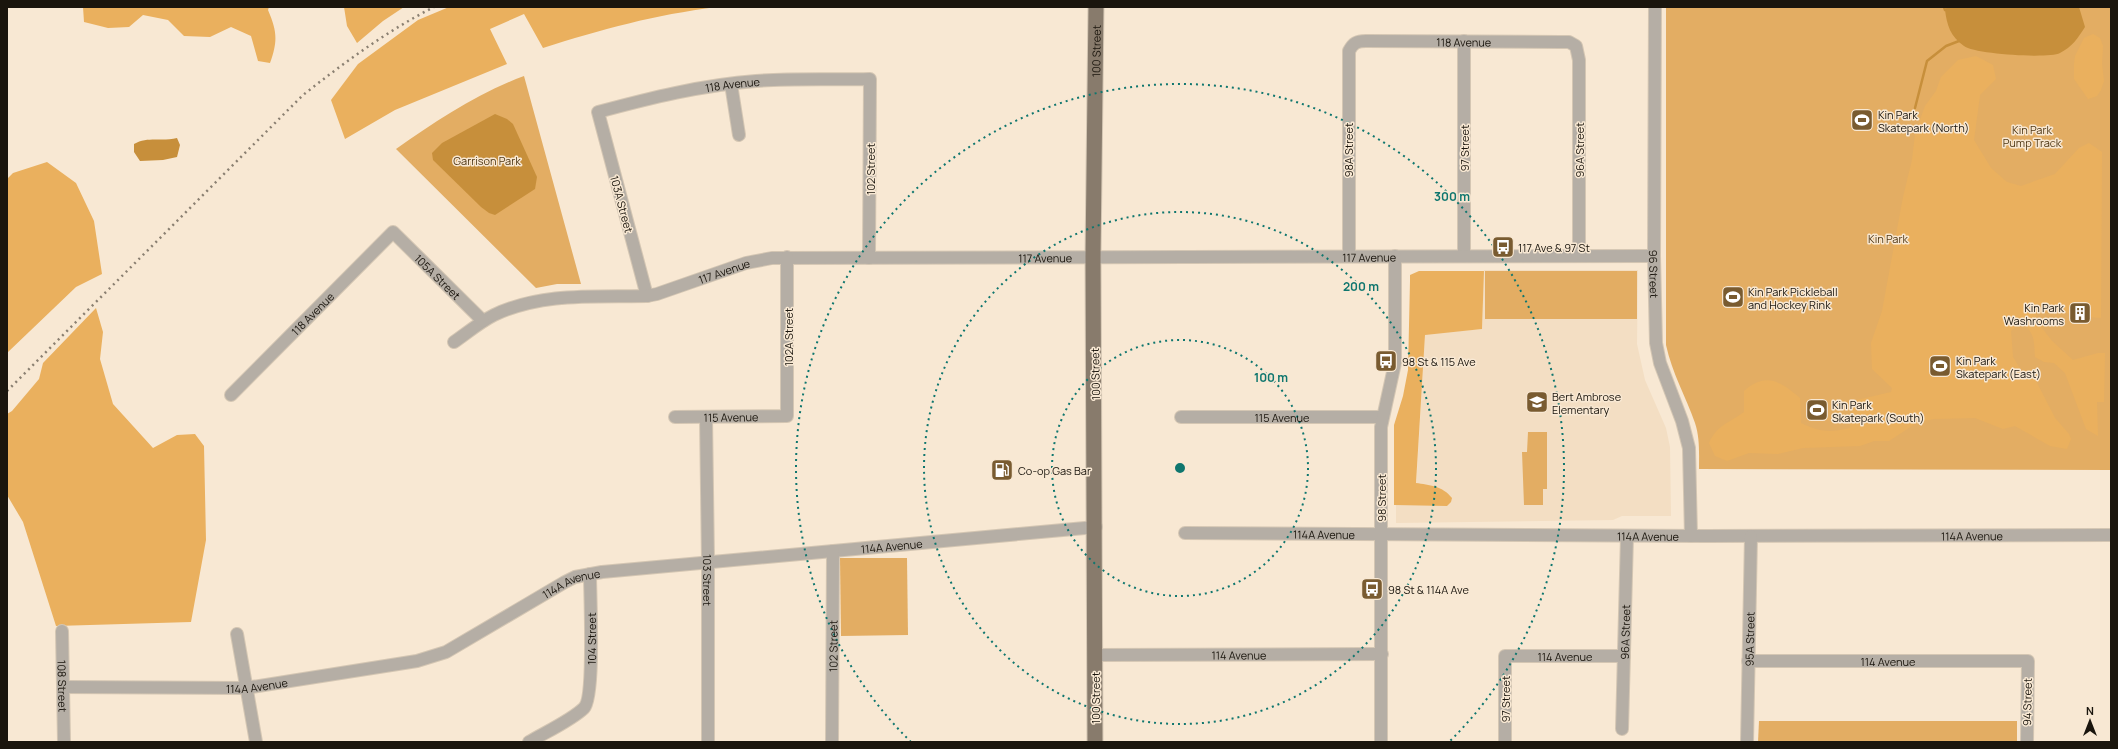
<svg xmlns="http://www.w3.org/2000/svg" width="2118" height="749" font-family="Manrope,sans-serif">
	<rect width="100%" height="100%" fill="#f8e8d3"/>
	<polygon fill="#f3dec3" points="1484,270 1638,270 1637,344 1645,380 1666,428 1670,447 1671,516 1622,516 1613,520 1396,523 1396,505 1415,505 1425,334 1482,329"/>
	<g fill="#e3ad63">
		<path d="M1666 7H2111V470L1699 469C1699 454 1700 438 1695 423 1686 397 1672 373 1666 345Z"/>
		<path d="M524 76 581 284H557L536 288 396 149C436 121 478 93 524 76Z"/>
		<rect x="1485" y="271" width="152" height="48"/>
		<polygon points="1528,432 1547,432 1547,489 1543,489 1543,505 1524,505 1522,452 1527,452"/>
		<polygon points="840,558 907,558 908,635 841,636"/>
		<polygon points="1759,721 2017,721 2017,742 1758,742"/>
	</g>
	<g fill="#eab05e">
		<path d="M83 7H269L268 10C277 31 278 41 270 63L258 61 251 36 231 27 210 37 184 36 168 20 143 15 129 27 108 28 84 22Z"/>
		<polygon points="344,7 404,7 383,21 357,43 347,26"/>
		<path d="M449 7H717C654 15 603 29 543 48L524 14 490 29 507 64 395 110 345 139 331 100 358 64 418 20Z"/>
		<polygon points="2093,34 2100,38 2103,46 2102,64 2104,81 2101,90 2097,96 2088,99 2074,79 2074,65 2075,56 2084,38"/>
		<path d="M1976 56 1993 65 1996 79 1980 95 1974 140 1991 168 2007 182 2021 186 2055 174 2079 148 2089 143 2102 152 2101 318 2077 316 2038 304 2035 319 2052 341 2073 360 2098 353H2105L2104 402H2097L2098 436 2086 429 2065 373 2054 363 2044 362 2035 357C2034 340 2035 332 2020 322L2011 331 2013 357 2022 372 2034 377 2055 418 2069 434 2071 439 2067 449 2050 446 2015 426 2003 429 1975 418 1934 419 1918 422 1889 441H1874L1860 446 1803 448 1778 454 1749 453 1727 461 1715 456 1709 443C1717 425 1729 423 1744 412V391C1766 372 1780 381 1800 398L1801 423C1820 432 1829 433 1850 428 1851 419 1850 407 1857 400L1891 392 1892 388 1872 369 1871 343 1882 311 1903 197 1912 160 1915 134 1925 106 1936 91 1941 77 1958 60Z"/>
		<polygon points="47,162 76,183 94,221 102,274 76,287 7,353 7,179 13,173"/>
		<path d="M1419 271H1484L1482 329 1425 335 1416 483C1429 485 1443 486 1452 498L1451 502 1447 506 1394 505V425L1403 396 1408 370 1410 281V275Z"/>
		<polygon points="96,308 103,332 100,359 113,404 153,448 177,435 195,434 204,446 206,540 191,622 56,626 23,522 7,495 7,414 12,411 39,379 43,363"/>
	</g>
	<g fill="#c78f3b">
		<path d="M1947 7H2079L2085 27C2078 38 2072 47 2060 53 2048 59 1974 54 1964 46 1950 36 1947 25 1945 10Z"/>
		<polygon points="495,114 507,119 513,124 537,177 535,189 495,215 489,213 481,207 433,160 432,153 442,143"/>
		<path d="M177 138 180 145 177 157 163 160 140 161 134 152V144C148 136 162 142 177 138Z"/>
	</g>
	<g fill="none" stroke-linecap="round" stroke-linejoin="round">
		<g stroke="#c78f3b" stroke-width="2.5">
			<polyline points="1944,7 1945,10"/>
			<polyline points="1915,108 1927,61 1946,46 1959,41"/>
		</g>
		<g stroke="#d4c6b3" stroke-width="14">
			<g id="minor">
				<path id="s1" d="M1655 7 1654 256 1656 343 1660 363 1682 421 1689 448 1691 536"/>
				<polyline points="1464,41 1464,255"/>
				<polyline points="731,84 739,135"/>
				<path id="s2" d="M1349 256V51C1353 43 1357 41 1366 41L1561 42H1569L1576 46 1579 60V256"/>
				<path id="s3" d="M647 296 598 112C650 98 702 85 756 81 794 78 832 80 870 79L869 258"/>
				<path id="s4" d="M454 342C467 333 480 322 494 315 542 292 596 297 647 296L657 294 746 263 772 258 1654 256"/>
				<path id="s5" d="M231 395 393 232 483 321"/>
				<path id="s6" d="M675 417 787 416V257"/>
				<path id="s7" d="M706 417 708 562V742"/>
				<path id="s8" d="M1181 417H1382"/>
				<path id="s9" d="M1185 533 1705 536 2111 535"/>
				<path id="s10" d="M62 631 64 742"/>
				<polyline points="237,634 256,742"/>
				<path id="s11" d="M1095 655 1382 654"/>
				<path id="s12" d="M1748 661H2028L2027 742"/>
				<path id="s13" d="M63 687 246 688 417 661 446 652 565 582 575 577 602 572 1096 527"/>
				<path id="s14" d="M1622 729 1627 536"/>
				<path id="s15" d="M529 742C544 733 572 720 584 708 595 697 590 596 590 574"/>
				<path id="s16" d="M832 742 833 551"/>
				<polyline points="1381,742 1381,427 1395,363 1395,256"/>
				<path id="s17" d="M1505 742V656H1624"/>
				<path id="s18" d="M1747 742 1751 536"/>
			</g>
		</g>
		<g stroke="#d4c6b3" stroke-width="17">
			<g id="major">
				<path id="s19" d="M1095 742 1093 257 1096 7"/>
			</g>
		</g>
		<use href="#minor" stroke="#b5aea5" stroke-width="12"/>
		<use href="#major" stroke="#887b6c" stroke-width="15"/>
		<path stroke="#8b8072" stroke-width="2.5" stroke-dasharray="2 4" stroke-linecap="butt" d="M7 391 303 95C345 62 387 31 434 7"/>
	</g>
	<g fill="none" stroke="#0f766e" stroke-width="2" stroke-dasharray="2 4">
		<circle cx="1180" cy="468" r="128"/>
		<circle cx="1180" cy="468" r="256"/>
		<path d="M911 742A384 384 0 1 1 1449 742"/>
	</g>
	<defs>
		<g id="stadium-square" transform="scale(1.15)"><rect x="-9" y="-9" width="18" height="18" rx="4" fill="#795b30" stroke="#f8e8d3"/><path d="M0-5a6.5 5 0 1 0 0 10a6.5 5 0 1 0 0-10ZM-3.5-1.8h7v3.6h-7Z" fill="#fff"/></g>
		<g id="bus-square" transform="scale(1.15)"><rect x="-9" y="-9" width="18" height="18" rx="4" fill="#795b30" stroke="#f8e8d3"/><path d="M-5-6H5V4H4V6H2V4H-2V6H-4V4H-5ZM-3.5-4V0h7V-4ZM-3.5 1.2v1.5H-2V1.2ZM2 1.2v1.5H3.5V1.2Z" fill="#fff"/></g>
		<g id="building-square" transform="scale(1.15)"><rect x="-9" y="-9" width="18" height="18" rx="4" fill="#795b30" stroke="#f8e8d3"/><path d="M-4-6H4V6H1V3H-1V6H-4ZM-2.5-4.3h1.7v1.8h-1.7ZM.8-4.3h1.7v1.8H.8ZM-2.5-1h1.7V.8h-1.7ZM.8-1h1.7V.8H.8Z" fill="#fff"/></g>
		<g id="school-square" transform="scale(1.15)"><rect x="-9" y="-9" width="18" height="18" rx="4" fill="#795b30" stroke="#f8e8d3"/><path d="M0-5L7-2L0 1L-7-2ZM-4 1L0 2.5L4 1V4Q0 6-4 4Z" fill="#fff"/></g>
		<g id="fuel-square" transform="scale(1.15)"><rect x="-9" y="-9" width="18" height="18" rx="4" fill="#795b30" stroke="#f8e8d3"/><path d="M-5.5-6h7V0h2V4h1.3V-2.5L3-4.5l.8-.8L6-3V5H2.5V1h-1V6h-7ZM-4.2-4.7v3.2H.2V-4.7Z" fill="#fff"/></g>
	</defs>
	<g fill-rule="evenodd">
		<use href="#stadium-square" x="1862" y="120"/>
		<use href="#bus-square" x="1503" y="247"/>
		<use href="#stadium-square" x="1733" y="297"/>
		<use href="#building-square" x="2080" y="313"/>
		<use href="#bus-square" x="1386" y="361"/>
		<use href="#stadium-square" x="1940" y="366"/>
		<use href="#school-square" x="1537" y="402"/>
		<use href="#stadium-square" x="1817" y="410"/>
		<use href="#fuel-square" x="1002" y="470"/>
		<use href="#bus-square" x="1372" y="589"/>
	</g>
	<g text-anchor="middle" dominant-baseline="central" stroke-width="3" stroke-linejoin="round" paint-order="stroke">
		<g font-size="11" fill="#1a150d" stroke="#f8e8d3">
			<text stroke="none"><textPath href="#s2" startOffset="324">118 Avenue</textPath></text>
			<text stroke="none"><textPath href="#s19" startOffset="691">100 Street</textPath></text>
			<text stroke="none"><textPath href="#s3" startOffset="328">118 Avenue</textPath></text>
			<text transform="translate(1464 148) rotate(-90)">97 Street</text>
			<text transform="translate(1348 150) rotate(-90)">98A Street</text>
			<text transform="translate(1579 150) rotate(-90)">96A Street</text>
			<text transform="translate(870 169) rotate(-90)">102 Street</text>
			<text transform="translate(622 204) rotate(75)">103A Street</text>
			<text stroke="none"><textPath href="#s4" startOffset="932">117 Avenue</textPath></text>
			<text stroke="none"><textPath href="#s4" startOffset="608">117 Avenue</textPath></text>
			<text stroke="none"><textPath href="#s4" startOffset="285">117 Avenue</textPath></text>
			<text stroke="none"><textPath href="#s1" startOffset="267">96 Street</textPath></text>
			<text stroke="none"><textPath href="#s5" startOffset="293">105A Street</textPath></text>
			<text stroke="none"><textPath href="#s5" startOffset="115">118 Avenue</textPath></text>
			<text transform="translate(788 337) rotate(-90)">102A Street</text>
			<text transform="translate(1095 374) rotate(-91)">100 Street</text>
			<text stroke="none"><textPath href="#s6" startOffset="56">115 Avenue</textPath></text>
			<text stroke="none"><textPath href="#s8" startOffset="101">115 Avenue</textPath></text>
			<text transform="translate(1381 498) rotate(-90)">98 Street</text>
			<text stroke="none"><textPath href="#s9" startOffset="139">114A Avenue</textPath></text>
			<text stroke="none"><textPath href="#s9" startOffset="787">114A Avenue</textPath></text>
			<text stroke="none"><textPath href="#s9" startOffset="463">114A Avenue</textPath></text>
			<text stroke="none"><textPath href="#s13" startOffset="854">114A Avenue</textPath></text>
			<text stroke="none"><textPath href="#s7" startOffset="163">103 Street</textPath></text>
			<text stroke="none"><textPath href="#s13" startOffset="530">114A Avenue</textPath></text>
			<text stroke="none"><textPath href="#s14" startOffset="97">96A Street</textPath></text>
			<text stroke="none"><textPath href="#s15" startOffset="135">104 Street</textPath></text>
			<text stroke="none"><textPath href="#s18" startOffset="103">95A Street</textPath></text>
			<text stroke="none"><textPath href="#s16" startOffset="96">102 Street</textPath></text>
			<text stroke="none"><textPath href="#s11" startOffset="144">114 Avenue</textPath></text>
			<text stroke="none"><textPath href="#s17" startOffset="146">114 Avenue</textPath></text>
			<text stroke="none"><textPath href="#s12" startOffset="140">114 Avenue</textPath></text>
			<text stroke="none"><textPath href="#s13" startOffset="194">114A Avenue</textPath></text>
			<text stroke="none"><textPath href="#s10" startOffset="55">108 Street</textPath></text>
			<text transform="translate(1095 698) rotate(-90)">100 Street</text>
			<text transform="translate(1505 699) rotate(-90)">97 Street</text>
			<text transform="translate(2027 702) rotate(-89)">94 Street</text>
		</g>
		<g font-size="11" fill="#1a150d" stroke="#f8e8d3" text-anchor="start">
			<text x="1878" y="114">Kin Park<tspan x="1878" dy="13">Skatepark (North)</tspan></text>
			<text x="1518" y="247">117 Ave &amp; 97 St</text>
			<text x="1748" y="291">Kin Park Pickleball<tspan x="1748" dy="13">and Hockey Rink</tspan></text>
			<text x="2064" y="307" text-anchor="end">Kin Park<tspan x="2064" dy="13">Washrooms</tspan></text>
			<text x="1956" y="360">Kin Park<tspan x="1956" dy="13">Skatepark (East)</tspan></text>
			<text x="1402" y="361">98 St &amp; 115 Ave</text>
			<text x="1552" y="396">Bert Ambrose<tspan x="1552" dy="13">Elementary</tspan></text>
			<text x="1832" y="404">Kin Park<tspan x="1832" dy="13">Skatepark (South)</tspan></text>
			<text x="1018" y="470">Co-op Gas Bar</text>
			<text x="1388" y="589">98 St &amp; 114A Ave</text>
		</g>
		<g font-size="11" fill="#4e3613" stroke="#f8e8d3">
			<text x="2032" y="129">Kin Park<tspan x="2032" dy="13">Pump Track</tspan></text>
			<text x="487" y="160">Garrison Park</text>
			<text x="1888" y="238">Kin Park</text>
		</g>
	</g>
	<circle cx="1180" cy="468" r="6" fill="#0f766e" stroke="#f8e8d3" stroke-width="2"/>
	<g font-size="12" text-anchor="middle" font-weight="bold" fill="#0f766e" stroke="#f8e8d3" stroke-width="3" stroke-linejoin="round" paint-order="stroke">
		<text x="1452" y="201">300 m</text>
		<text x="1361" y="291">200 m</text>
		<text x="1271" y="382">100 m</text>
	</g>
	<rect width="2118" height="749" fill="none" stroke="#1a150d" stroke-width="16"/>
	<g transform="translate(2090 721)" stroke="#f8e8d3" stroke-width="3" paint-order="stroke">
	<path d="M0-3L7 15L0 10L-7 15Z" fill="#1a150d"/>
	<text y="-6" font-size="11" font-weight="bold" text-anchor="middle" fill="#1a150d">N</text>
	</g>
</svg>
